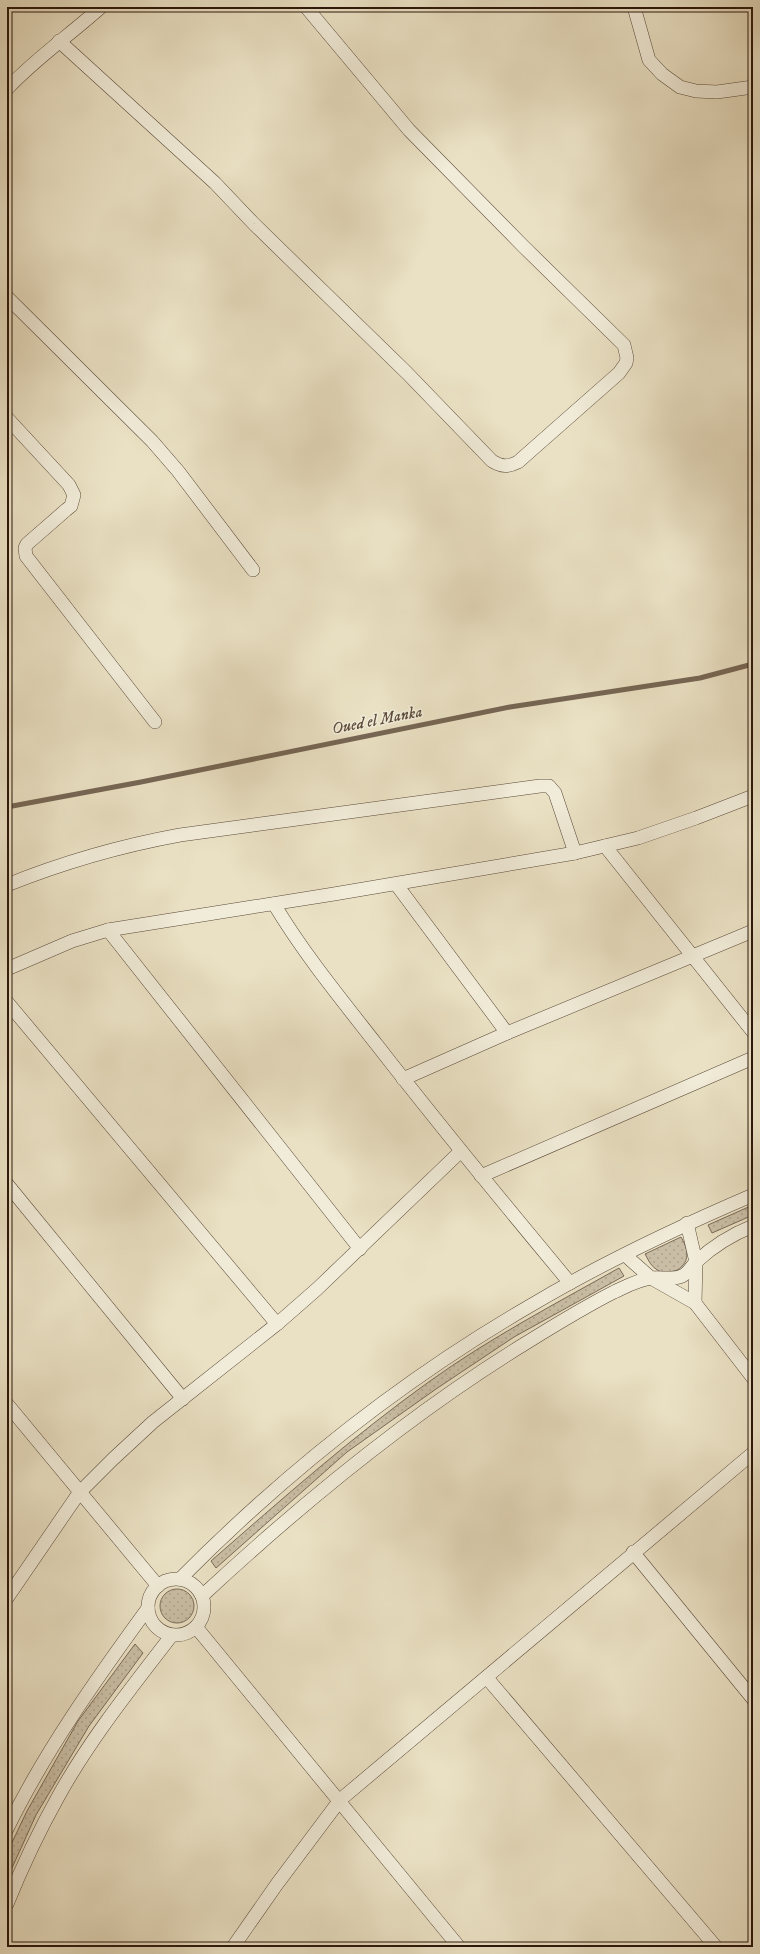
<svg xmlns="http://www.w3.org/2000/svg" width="760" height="1954" font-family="'IM FELL DW Pica',serif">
	<defs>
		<pattern id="grass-dots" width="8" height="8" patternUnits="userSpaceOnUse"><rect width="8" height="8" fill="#c9bea5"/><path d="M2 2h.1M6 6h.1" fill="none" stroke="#ada38d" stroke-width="1.8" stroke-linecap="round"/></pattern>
	</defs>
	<rect width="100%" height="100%" fill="#eae1c4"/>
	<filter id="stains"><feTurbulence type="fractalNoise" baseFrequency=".005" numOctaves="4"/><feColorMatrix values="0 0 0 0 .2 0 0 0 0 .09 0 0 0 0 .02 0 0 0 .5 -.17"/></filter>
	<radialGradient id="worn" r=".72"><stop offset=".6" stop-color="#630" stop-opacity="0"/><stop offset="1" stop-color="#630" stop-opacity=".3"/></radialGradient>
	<g fill="url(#grass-dots)" stroke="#7a6a58">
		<polygon points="753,1205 753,1215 712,1233 708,1225"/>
		<path d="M681 1237C684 1242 687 1249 687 1255 686 1270 667 1278 656 1269 650 1265 648 1259 645 1254Z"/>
		<path d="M619 1268 624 1276 514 1337 436 1389 347 1452 216 1568 211 1561C282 1499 353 1436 430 1381 490 1338 555 1304 619 1268Z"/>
		<circle cx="177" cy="1606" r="17"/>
		<polygon points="135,1644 143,1653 89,1726 36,1815 7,1879 7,1853 27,1811 78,1721"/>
	</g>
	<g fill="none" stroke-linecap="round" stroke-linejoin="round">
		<polyline stroke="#766654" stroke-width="5" points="7,807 141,782 510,707 700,678 753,664"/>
		<g stroke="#5a4939" stroke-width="14">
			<g id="street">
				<polyline points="634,7 649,60 662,74 680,87 696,91 717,92 753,87"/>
				<path d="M59 41 215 183 254 224 407 373 492 461C502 467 508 467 518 462L619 373 626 363 627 358 624 345 524 247 409 130 306 7"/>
				<path d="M7 89C36 58 70 35 101 7"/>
				<polyline points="7,297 152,441 178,471 253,570"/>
				<polyline points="7,418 69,485 74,495 71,506 66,510 27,544 25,548 26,556 155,722"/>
				<polyline points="605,846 753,1032"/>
				<polyline points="396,884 507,1033"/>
				<path d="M7 885C64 862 120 846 180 835L540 786H549L555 793 575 853"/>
				<path d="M274 904C304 954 341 999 377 1045 440 1126 505 1205 570 1283"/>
				<polyline points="108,930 360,1249"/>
				<polyline points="7,969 72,941 108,930 334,894 575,853 638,838 696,818 753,796"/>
				<polyline points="7,1002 277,1324"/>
				<polyline points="403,1079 507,1033 753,931"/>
				<polyline points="481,1176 753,1058"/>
				<polyline points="7,1184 183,1399"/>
				<polyline points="687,1223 696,1262 695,1303"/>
				<polyline points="625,1255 651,1278 695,1303 753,1378"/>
				<polyline points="7,1404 158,1586"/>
				<polyline points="633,1552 753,1699"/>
				<path d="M180 1579C283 1475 401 1381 528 1307 600 1264 676 1228 753 1195"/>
				<circle cx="176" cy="1607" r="28"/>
				<path d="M202 1596C302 1503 410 1414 526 1343 555 1325 584 1307 614 1292 625 1287 639 1279 652 1278 662 1277 673 1280 682 1276 689 1273 691 1266 696 1262 712 1247 733 1234 753 1226"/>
				<polyline points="7,1598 79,1493 113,1459 153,1422 277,1324 317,1289 461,1151"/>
				<polyline points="196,1627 459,1947"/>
				<polyline points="487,1678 716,1947"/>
				<path d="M7 1829C45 1751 97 1678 148 1608"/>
				<path d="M7 1904C22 1867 39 1831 58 1797 90 1739 132 1687 172 1635"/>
				<polyline points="233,1947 277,1884 340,1800 753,1453"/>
			</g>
		</g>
		<use href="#street" stroke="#f1ecd9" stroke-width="13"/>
	</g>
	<g text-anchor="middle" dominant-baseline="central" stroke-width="3" stroke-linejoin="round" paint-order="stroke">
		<g font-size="16" font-style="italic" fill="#5d4c3c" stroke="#f1ecd9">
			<text transform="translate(377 720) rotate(-11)">Oued el Manka</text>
		</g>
	</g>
	<rect width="760" height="1954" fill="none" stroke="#eae1c4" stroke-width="24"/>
	<rect x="8" y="8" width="744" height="1938" fill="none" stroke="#2a160b" stroke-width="2"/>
	<rect x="12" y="12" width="736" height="1930" fill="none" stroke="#2a160b"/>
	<rect width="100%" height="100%" filter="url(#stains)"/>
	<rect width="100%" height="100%" fill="url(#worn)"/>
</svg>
